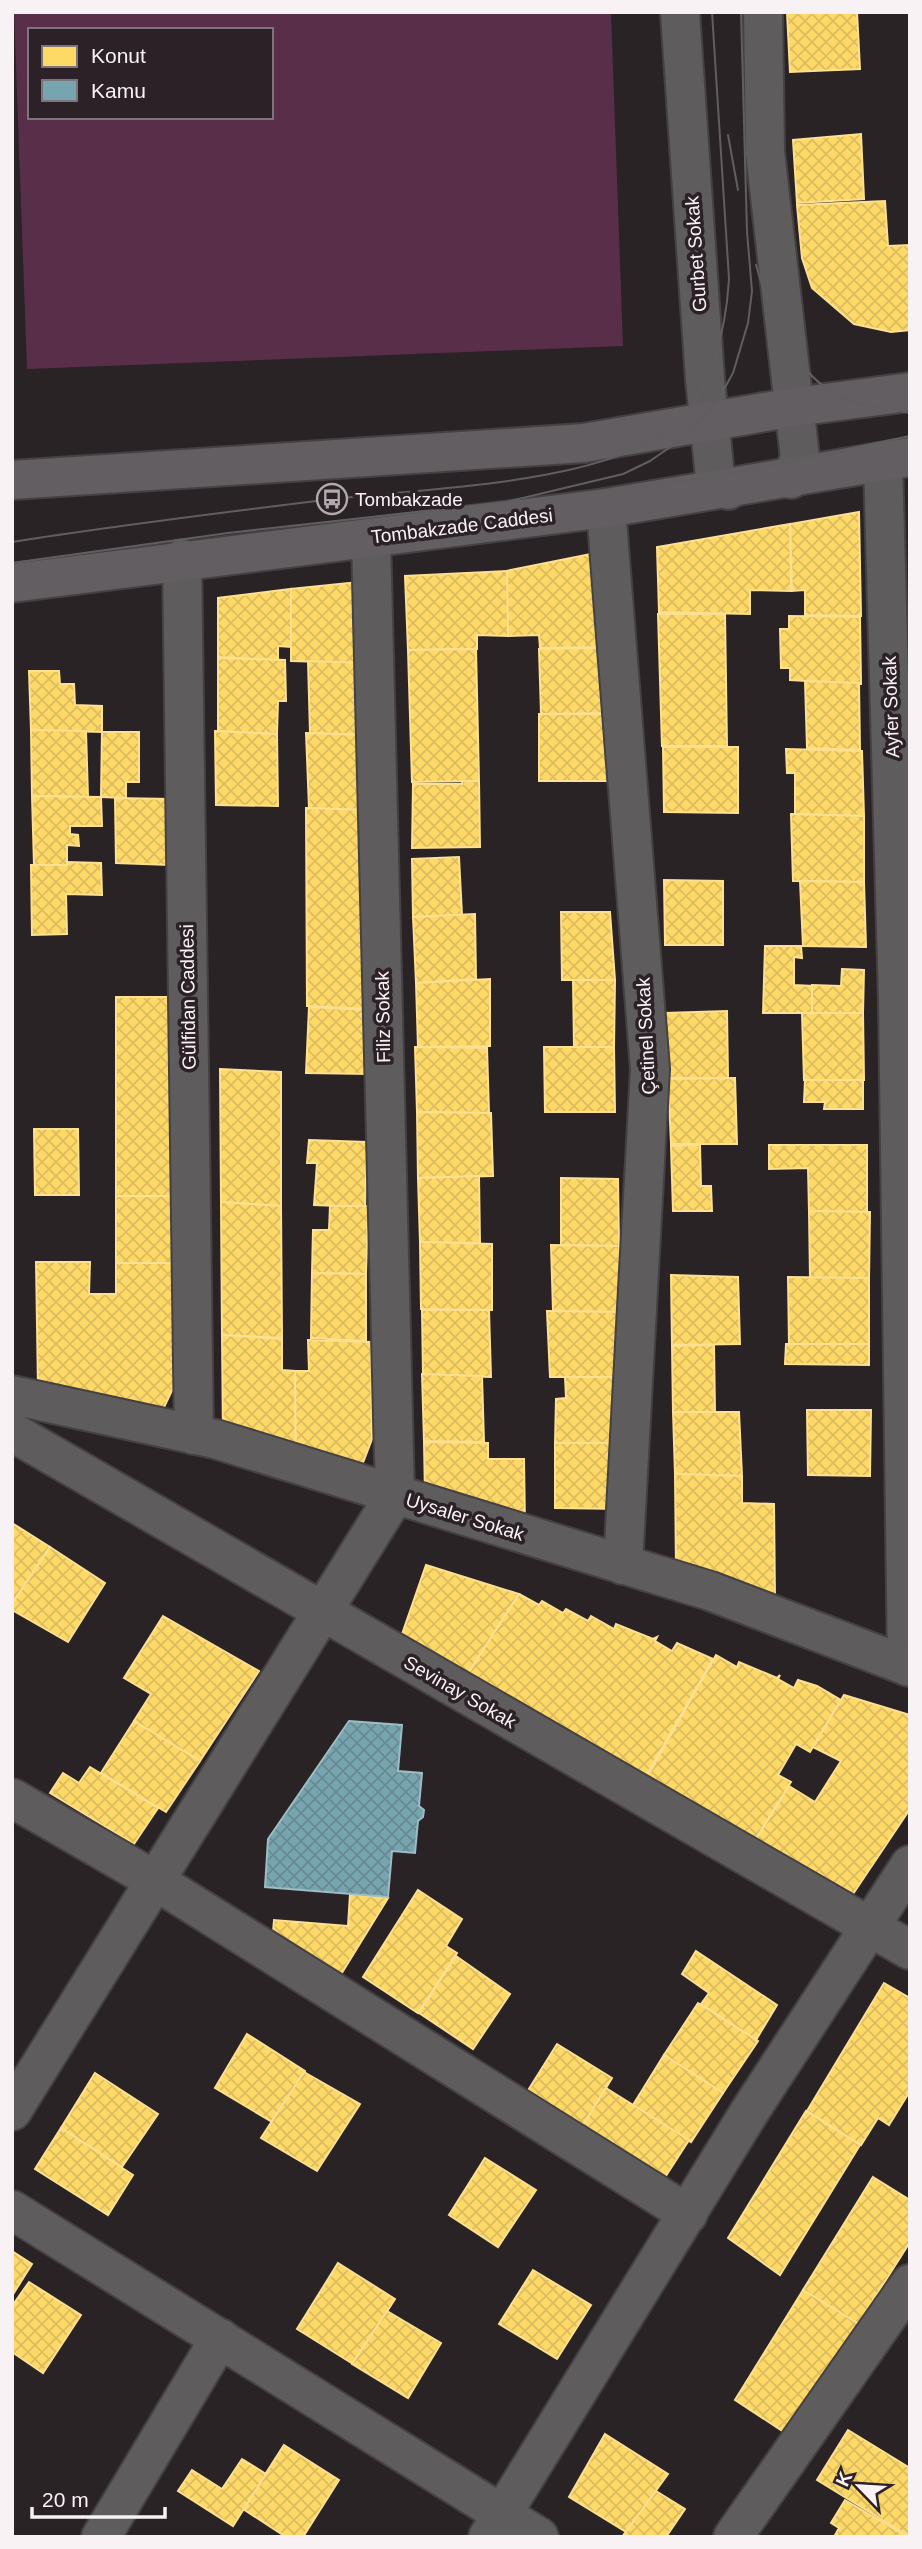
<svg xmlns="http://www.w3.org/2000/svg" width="922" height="2549" font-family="Arial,sans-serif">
	<defs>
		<pattern id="homes-cross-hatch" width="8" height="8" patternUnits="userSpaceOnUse" patternTransform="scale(1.75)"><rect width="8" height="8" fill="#ffd966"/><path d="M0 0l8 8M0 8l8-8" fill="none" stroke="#dbbc60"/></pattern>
		<pattern id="public-cross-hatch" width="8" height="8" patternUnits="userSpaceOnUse" patternTransform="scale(1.75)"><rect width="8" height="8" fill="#76a5af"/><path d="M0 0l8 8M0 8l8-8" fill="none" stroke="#698991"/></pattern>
	</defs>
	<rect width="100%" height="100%" fill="#292326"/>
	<path fill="#582e49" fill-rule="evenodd" d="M14 12H611L623 346 27 369ZM30 30H271V117H30Z"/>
	<g fill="url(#homes-cross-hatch)" stroke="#fde091" stroke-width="2">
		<polygon points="787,12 857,12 860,69 790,72"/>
		<polygon points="861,134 864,199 797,203 793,140"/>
		<polygon points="885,201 888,246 910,245 910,330 891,332 854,324 812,288 802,258 797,205"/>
		<polygon points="859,512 861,616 805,615 805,590 792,591 790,524"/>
		<polygon points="790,524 791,591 750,590 750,614 659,612 657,547"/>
		<polygon points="606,551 608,647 540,648 539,635 508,636 506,571"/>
		<polygon points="507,571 508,636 477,635 477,649 408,650 405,576"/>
		<polygon points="358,582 362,663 291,661 291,589"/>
		<polygon points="291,589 291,647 278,646 278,660 218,657 218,598"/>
		<polygon points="658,614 725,614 727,746 662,746"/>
		<polygon points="789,616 860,617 861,684 790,680 790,668 781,668 780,629 789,629"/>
		<polygon points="608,648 609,713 541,714 539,649"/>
		<polygon points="476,649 479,781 412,782 408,650"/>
		<polygon points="218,658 285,660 286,701 278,701 277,734 218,731"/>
		<polygon points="308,661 362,663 364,735 310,733"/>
		<polygon points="29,671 59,671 60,684 74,684 75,705 102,706 102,732 31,730"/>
		<polygon points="805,681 859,683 860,750 807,748"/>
		<rect x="539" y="714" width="70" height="67"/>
		<polygon points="31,730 86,731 88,797 32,796"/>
		<polygon points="215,731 277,734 278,806 216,805"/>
		<polygon points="102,732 139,732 139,782 126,782 126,798 101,797"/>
		<polygon points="306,733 364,735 365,810 309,808"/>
		<polygon points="663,747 738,747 738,813 664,812"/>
		<polygon points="786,749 862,751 864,816 795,814 795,773 787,773"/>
		<polygon points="462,781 479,781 480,847 412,848 413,784 462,784"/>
		<polygon points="32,796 101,797 102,826 70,826 70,834 78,835 79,846 67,845 67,865 34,865"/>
		<polygon points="115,798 171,799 170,865 116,863"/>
		<polygon points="306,808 365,810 370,1009 307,1006"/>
		<polygon points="791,814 864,816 864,882 793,881"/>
		<polygon points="459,857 462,915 413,917 412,859"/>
		<polygon points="67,862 101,863 102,895 66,894 67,934 32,935 31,865 67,865"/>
		<polygon points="664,880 723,881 723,945 665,945"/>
		<polygon points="800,881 864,882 866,947 803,946"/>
		<polygon points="561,912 610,912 615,980 562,980"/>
		<polygon points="475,914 476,979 416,983 413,917"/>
		<polygon points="765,946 801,946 802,958 794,957 794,985 813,986 812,1013 763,1013"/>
		<polygon points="842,969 864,970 863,1013 812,1013 812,985 841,986"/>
		<polygon points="490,979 490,1046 418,1047 416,983"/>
		<polygon points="573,980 615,980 614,1047 574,1047"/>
		<polygon points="116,997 174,997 175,1196 116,1196"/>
		<polygon points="309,1007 369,1010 370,1074 306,1073"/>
		<polygon points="727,1011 728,1078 666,1078 665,1013"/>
		<polygon points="802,1013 863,1013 864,1080 804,1080"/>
		<polygon points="415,1047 487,1048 489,1113 417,1112"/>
		<polygon points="544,1047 614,1047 615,1112 545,1112"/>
		<polygon points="220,1069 281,1072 281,1206 221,1202"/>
		<polygon points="735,1078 737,1144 671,1144 668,1079"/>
		<polygon points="805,1080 863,1080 863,1109 824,1109 825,1102 804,1102"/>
		<polygon points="417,1112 491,1113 493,1176 418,1178"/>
		<polygon points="34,1129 78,1129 79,1195 35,1195"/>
		<polygon points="309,1140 367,1142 365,1207 314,1205 317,1163 307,1163"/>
		<polygon points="700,1145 701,1186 711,1186 712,1211 673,1211 671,1146"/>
		<polygon points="769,1145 867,1145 867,1212 809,1211 808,1168 769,1169"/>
		<polygon points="479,1176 480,1243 420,1242 418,1178"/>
		<polygon points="561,1178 618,1179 619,1246 561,1245"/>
		<rect x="116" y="1196" width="59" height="67"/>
		<polygon points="221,1202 281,1206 282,1338 222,1335"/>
		<polygon points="330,1206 368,1206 366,1274 312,1273 313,1230 329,1230"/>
		<polygon points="809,1211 870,1212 869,1278 810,1278"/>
		<polygon points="420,1242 492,1244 492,1310 421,1309"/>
		<polygon points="551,1245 619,1246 621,1312 553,1311"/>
		<polygon points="36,1262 90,1262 89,1294 116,1294 116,1263 175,1263 176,1382 157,1422 38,1388"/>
		<polygon points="312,1273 366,1274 366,1341 311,1338"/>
		<polygon points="671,1275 738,1277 740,1344 672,1345"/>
		<polygon points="788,1277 869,1278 869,1344 789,1344"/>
		<polygon points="422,1310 489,1310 491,1377 423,1375"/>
		<polygon points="547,1311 621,1312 621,1377 550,1377"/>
		<polygon points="222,1335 282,1339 282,1370 295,1371 296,1461 223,1441"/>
		<polygon points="308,1340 371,1342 372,1439 359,1473 296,1461 295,1371 309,1371"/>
		<polygon points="786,1344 869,1344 869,1365 785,1364"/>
		<polygon points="714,1345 715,1412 673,1412 672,1346"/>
		<polygon points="422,1374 482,1376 484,1442 424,1441"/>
		<polygon points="565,1377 621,1377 623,1443 555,1443 556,1399 566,1398"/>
		<polygon points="807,1410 871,1410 870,1476 808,1475"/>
		<polygon points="673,1412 739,1412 742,1476 675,1474"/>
		<polygon points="424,1442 488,1443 488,1459 524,1459 525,1525 425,1496"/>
		<polygon points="555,1443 623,1443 623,1509 555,1508"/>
		<polygon points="675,1474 742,1476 742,1503 774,1504 775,1599 676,1570"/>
		<polygon points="12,1523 50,1547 12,1604"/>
		<polygon points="50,1547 105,1583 68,1642 12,1610 12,1604"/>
		<polygon points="426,1565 519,1594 467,1675 401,1637"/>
		<polygon points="519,1594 539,1605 542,1601 563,1613 566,1609 588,1621 591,1616 614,1629 616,1624 653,1639 657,1637 655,1641 672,1651 677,1643 713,1659 646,1776 467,1675"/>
		<polygon points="163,1616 259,1671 200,1761 134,1721 151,1694 124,1678"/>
		<polygon points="716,1655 737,1667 739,1662 777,1678 780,1675 778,1679 794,1688 798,1680 817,1686 841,1700 810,1752 796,1744 778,1775 791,1782 756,1839 647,1777"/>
		<polygon points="844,1695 910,1715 910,1809 853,1894 756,1839 789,1786 815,1802 841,1761 813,1747"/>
		<polygon points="134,1721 200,1761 166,1812 101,1773"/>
		<polygon points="90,1767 158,1808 134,1844 50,1793 63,1773 79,1783"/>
		<polygon points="418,1890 462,1919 446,1946 457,1953 418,2013 363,1977"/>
		<polygon points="350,1894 388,1898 340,1976 272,1944 274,1920 348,1926"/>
		<polygon points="696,1951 777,2005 756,2040 701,2004 709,1993 682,1974"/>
		<polygon points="456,1956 510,1994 473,2049 419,2013"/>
		<polygon points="884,1983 910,1998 910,2091 889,2125 878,2118 861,2145 807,2111"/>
		<polygon points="698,2003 758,2041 723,2093 664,2055"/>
		<polygon points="247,2034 305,2071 272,2122 215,2088"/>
		<polygon points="557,2044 612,2078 578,2134 522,2100"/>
		<polygon points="664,2055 723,2093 691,2142 633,2105"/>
		<polygon points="304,2072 360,2104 317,2171 261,2138"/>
		<polygon points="95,2073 158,2114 122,2167 61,2128"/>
		<polygon points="606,2088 689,2140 664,2179 581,2128"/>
		<polygon points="806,2111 860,2145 780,2275 728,2238"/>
		<polygon points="61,2128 133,2175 108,2215 35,2169"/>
		<polygon points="485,2158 536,2190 498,2247 449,2215"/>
		<polygon points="873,2177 910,2200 910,2242 858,2324 803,2290"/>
		<polygon points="12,2251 32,2264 12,2296"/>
		<polygon points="338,2263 395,2299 353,2364 297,2329"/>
		<polygon points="533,2270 591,2305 557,2359 499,2324"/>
		<polygon points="29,2282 81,2315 43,2373 12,2352 12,2306"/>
		<polygon points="803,2290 859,2324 790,2436 735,2400"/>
		<polygon points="387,2311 441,2343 408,2398 352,2364"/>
		<polygon points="848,2430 910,2468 910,2537 817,2480"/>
		<polygon points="605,2434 668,2474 626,2532 569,2497"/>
		<polygon points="284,2445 339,2480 303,2537 286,2537 243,2509"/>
		<polygon points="242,2459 266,2474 233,2526 178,2491 192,2470 222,2489"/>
		<polygon points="656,2491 685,2509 666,2537 622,2537"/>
		<polygon points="845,2500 908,2537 834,2537 839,2528 831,2523"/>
	</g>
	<polygon fill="url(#public-cross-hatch)" stroke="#9dbcc4" stroke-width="2" points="349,1721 402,1725 398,1771 422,1773 419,1806 424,1810 423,1817 418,1821 415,1853 392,1851 388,1897 265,1887 268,1839"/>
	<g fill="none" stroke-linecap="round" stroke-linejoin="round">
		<g stroke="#454143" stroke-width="42">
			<g id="minor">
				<polyline points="680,12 705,379 715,477 728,490"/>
				<polyline points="763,12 765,152 800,458 791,479"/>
				<polyline points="883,462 898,1000 907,1666"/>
				<polyline points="606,508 650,1069 623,1565"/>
				<polyline points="371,538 395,1495"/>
				<polyline points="182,559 194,1435"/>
				<polyline points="12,1395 215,1439 710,1591 910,1667"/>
				<polyline points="12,1432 910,1950"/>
				<polyline points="12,1798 154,1880 688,2214"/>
				<polyline points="12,2111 395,1495"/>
				<polyline points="12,2210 539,2537"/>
				<polyline points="101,2537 220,2338"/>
				<polyline points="488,2537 750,2111 910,1865"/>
				<polyline points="733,2537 910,2284"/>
			</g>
		</g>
		<g stroke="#454143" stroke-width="42">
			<g id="secondary">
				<polyline points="12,480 584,443 794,407 910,392"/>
				<polyline points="12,583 606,508 910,457"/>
			</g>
		</g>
		<use href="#minor" stroke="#5f5c5d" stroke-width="38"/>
		<use href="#secondary" stroke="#625e61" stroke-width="38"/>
		<g stroke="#615e60" stroke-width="2">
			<polyline points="728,135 738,190"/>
			<path d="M756 265C771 317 795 382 852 401 870 408 891 409 910 413"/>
			<polyline points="576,494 715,477 910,436"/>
			<path d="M12 542C119 525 226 512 333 499 424 488 600 485 671 428 712 395 726 328 729 279L712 12"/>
			<polyline points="12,563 228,533 506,502 623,474 650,461 685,437 718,400 733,373 748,323 752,291 747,232 741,12"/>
		</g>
	</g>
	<defs>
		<g id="bus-ring" transform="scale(1.575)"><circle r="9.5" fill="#2b2127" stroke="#b0aaad" stroke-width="1.5"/><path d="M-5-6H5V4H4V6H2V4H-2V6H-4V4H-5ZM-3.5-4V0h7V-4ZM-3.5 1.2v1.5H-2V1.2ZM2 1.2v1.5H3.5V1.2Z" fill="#b0aaad"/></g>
	</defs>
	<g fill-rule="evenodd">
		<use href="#bus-ring" x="332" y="499"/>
	</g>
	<g text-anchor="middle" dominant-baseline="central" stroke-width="7" stroke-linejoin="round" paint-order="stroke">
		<g font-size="19" fill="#f8f2f5" stroke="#2b2127">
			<text transform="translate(696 254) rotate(-94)">Gurbet Sokak</text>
			<text transform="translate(462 526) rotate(-7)">Tombakzade Caddesi</text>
			<text transform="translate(891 707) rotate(-92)">Ayfer Sokak</text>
			<text transform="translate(188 997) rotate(-91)">Gülfidan Caddesi</text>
			<text transform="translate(383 1017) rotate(-91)">Filiz Sokak</text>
			<text transform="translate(646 1036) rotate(-93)">Çetinel Sokak</text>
			<text transform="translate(465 1517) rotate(17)">Uysaler Sokak</text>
			<text transform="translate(460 1692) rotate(30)">Sevinay Sokak</text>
		</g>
		<g font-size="19" fill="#f8f2f5" stroke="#2b2127" text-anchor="start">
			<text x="355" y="499">Tombakzade</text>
		</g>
	</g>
	<rect width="922" height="2549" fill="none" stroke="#f8f2f5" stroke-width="28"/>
	<rect x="28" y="28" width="245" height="91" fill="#2b2127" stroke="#7d7579" stroke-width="2"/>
	<rect x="42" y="46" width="35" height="21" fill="#ffd966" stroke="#7d7579" stroke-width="2"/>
	<text x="91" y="63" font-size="21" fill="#f8f2f5">Konut</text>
	<rect x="42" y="80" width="35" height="21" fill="#76a5af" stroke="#7d7579" stroke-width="2"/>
	<text x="91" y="98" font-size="21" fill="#f8f2f5">Kamu</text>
	<g transform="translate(859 2486) rotate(295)" stroke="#2b2127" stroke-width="5" paint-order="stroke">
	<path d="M0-5L12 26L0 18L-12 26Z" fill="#f8f2f5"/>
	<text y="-10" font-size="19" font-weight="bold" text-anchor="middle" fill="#f8f2f5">K</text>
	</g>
	<path d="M32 2507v10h133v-10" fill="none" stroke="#f8f2f5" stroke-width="3.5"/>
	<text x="42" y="2507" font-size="21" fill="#f8f2f5" stroke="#2b2127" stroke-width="5" paint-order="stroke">20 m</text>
</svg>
